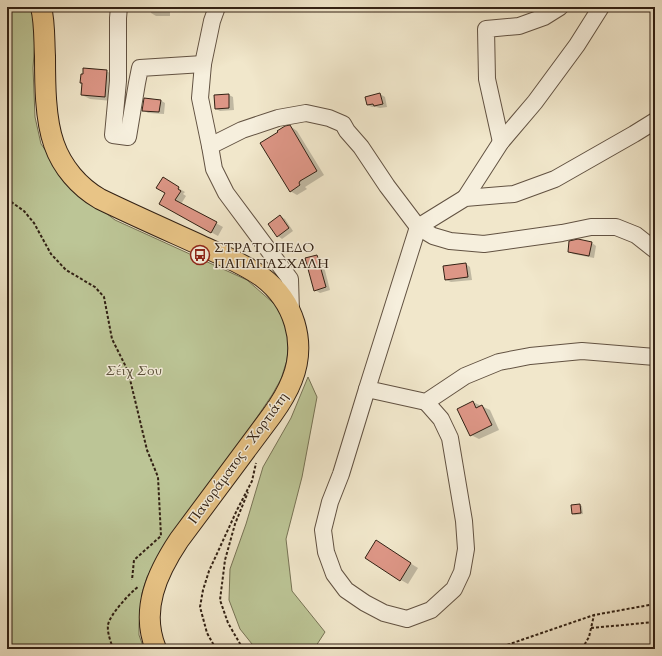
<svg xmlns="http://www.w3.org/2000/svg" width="662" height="656" font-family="Cardo,serif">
	<rect width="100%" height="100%" fill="#f1e7cb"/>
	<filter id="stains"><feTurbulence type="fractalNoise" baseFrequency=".005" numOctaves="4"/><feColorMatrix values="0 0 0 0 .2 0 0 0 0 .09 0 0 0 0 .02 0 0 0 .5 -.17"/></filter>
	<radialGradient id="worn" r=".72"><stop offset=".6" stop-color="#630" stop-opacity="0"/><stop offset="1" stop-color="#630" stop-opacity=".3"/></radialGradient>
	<g fill="#bcc596" stroke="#777355">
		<polygon points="7,7 31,7 36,25 33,68 35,117 41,144 73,188 115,220 247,280 271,301 279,309 287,330 288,346 287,360 281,379 272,395 232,454 170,537 147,577 142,593 139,624 139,635 144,649 7,649"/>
		<polygon points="308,377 317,397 302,477 286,539 292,591 325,632 314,649 256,649 240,629 229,600 230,569 246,524 263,467 291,418"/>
	</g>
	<g fill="#0003">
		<polygon points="151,7 167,7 170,8 170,16 156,16 151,13"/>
		<polygon points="106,71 114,75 112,101 90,99 82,95 83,84 81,83"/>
		<polygon points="380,94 385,97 387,107 380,108 376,107 372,107 367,105"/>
		<polygon points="229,95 233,97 234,110 220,111 216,109"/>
		<polygon points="160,100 165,103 164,114 148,113 143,110"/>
		<polygon points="290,126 297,131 324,175 305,187 307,189 297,195 290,191"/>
		<polygon points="163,179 185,192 183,194 186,196 181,204 223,227 218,236 160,204 166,193"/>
		<polygon points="280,216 285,219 293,231 282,239 278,236"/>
		<polygon points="592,243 596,246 594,258 573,254 569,251"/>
		<polygon points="317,256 322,259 330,290 320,293 315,290"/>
		<polygon points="466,264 470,267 472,280 451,282 446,280"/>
		<polygon points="473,402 490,410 499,430 479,439 471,435"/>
		<polygon points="580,505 582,506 583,514 575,515 573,514"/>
		<polygon points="383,546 418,568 408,584 401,580"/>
	</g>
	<g fill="#dd9686" stroke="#322114">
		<polygon points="83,68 107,70 105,97 81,95 82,83 80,83 81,74 83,74"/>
		<polygon points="380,93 383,104 374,106 373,104 367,105 365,97"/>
		<polygon points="229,94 229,108 215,109 214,95"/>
		<polygon points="144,98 161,100 159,112 142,111"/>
		<polygon points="290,125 317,171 300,181 299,183 300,185 290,192 260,143 278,132 277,131 285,126"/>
		<polygon points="163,177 179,187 178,189 181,191 175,200 217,222 211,233 159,204 165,193 156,188"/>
		<polygon points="280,215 289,228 277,237 268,224"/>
		<polygon points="578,239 592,242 589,256 568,252 569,241"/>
		<polygon points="317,255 326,287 314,291 305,258"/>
		<polygon points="466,263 468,277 445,280 443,266"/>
		<polygon points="473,401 476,408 482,405 492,425 470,436 457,409"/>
		<polygon points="580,504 581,513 572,514 571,505"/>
		<polygon points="376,540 411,563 400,581 365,558"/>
	</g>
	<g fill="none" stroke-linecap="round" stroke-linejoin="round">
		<g stroke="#625242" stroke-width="18">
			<g id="minor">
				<polyline points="119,7 118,18 118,81 113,135 128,137 137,83 140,68 203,64"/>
				<polyline points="655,121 634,134 555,179 514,194 465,198 418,227 433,236 450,241 484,244 562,233 591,227 616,227 636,235 655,250"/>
				<polyline points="501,142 487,79 486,29 519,26 544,17 560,7"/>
				<polyline points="210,146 200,98 203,64 212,21 217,7"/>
				<polyline points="465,198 501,142 535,102 577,45 601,7"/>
				<polyline points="291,312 290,279 226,193 214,169 210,146 242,130 278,118 306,113 329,118 343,124 347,131 361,147 387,186 418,227 367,389 426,402 465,376 499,362 530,356 582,351 655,357"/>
				<polyline points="367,389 341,474 330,502 323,530 326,552 334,574 346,590 365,603 384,613 407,619 431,610 454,589 462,572 466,549 464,521 450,438 441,419 426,402"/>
			</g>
		</g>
		<g stroke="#322114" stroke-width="22">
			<path id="major" d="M41 7C45 23 44 40 45 56 45 82 45 119 54 144 62 167 79 187 100 199 133 215 167 230 200 245 221 255 243 263 262 277 294 301 307 342 292 380 287 393 280 404 272 415L179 540C157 573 140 610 156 649"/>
		</g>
		<g stroke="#322114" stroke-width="2" stroke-dasharray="3 2" stroke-linecap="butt">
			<polyline points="7,199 24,211 34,223 51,254 66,270 95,287 104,297 112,339 128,371 147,450 158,477 161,536 134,560 132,580"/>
			<polyline points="591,628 655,622"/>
			<path d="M113 649C111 642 107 633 108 625 110 614 130 593 139 586"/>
			<polyline points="216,649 207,633 200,607 203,590 209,571 237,510 252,481 256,463"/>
			<polyline points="243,649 228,623 220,600 225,560 235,524 248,492"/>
			<polyline points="304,649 304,646 323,648 325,649"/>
			<polyline points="498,649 504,646 594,615 655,604"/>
			<polyline points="582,649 589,637 594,615"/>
		</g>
		<use href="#minor" stroke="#f6efdd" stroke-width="16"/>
		<use href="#major" stroke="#e8c486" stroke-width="20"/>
	</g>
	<defs>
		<g id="bus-ring" transform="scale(1)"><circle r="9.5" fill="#f6efdd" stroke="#8f2418" stroke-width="1.5"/><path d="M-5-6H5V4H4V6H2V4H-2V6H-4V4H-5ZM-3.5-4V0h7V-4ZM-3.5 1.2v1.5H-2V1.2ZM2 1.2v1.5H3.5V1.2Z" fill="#8f2418"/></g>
	</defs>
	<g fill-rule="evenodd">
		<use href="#bus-ring" x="200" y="255"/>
	</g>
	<g text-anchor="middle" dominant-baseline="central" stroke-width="3" stroke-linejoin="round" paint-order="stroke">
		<g font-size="14" fill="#322114" stroke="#f6efdd" text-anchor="start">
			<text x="214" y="247">ΣΤΡΑΤΟΠΕΔΟ<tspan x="214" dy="16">ΠΑΠΑΠΑΣΧΑΛΗ</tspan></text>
		</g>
		<g font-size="14" font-style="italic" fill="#5b523b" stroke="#f6efdd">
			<text x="134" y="370">Σέιχ Σου</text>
		</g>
		<g font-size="14" fill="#322114" stroke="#f6efdd">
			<text transform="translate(238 458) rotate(-54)">Πανοράματος - Χορτιάτη</text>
		</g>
	</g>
	<rect width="662" height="656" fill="none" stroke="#f1e7cb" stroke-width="24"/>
	<rect x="8" y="8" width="646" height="640" fill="none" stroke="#322114" stroke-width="2"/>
	<rect x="12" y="12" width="638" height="632" fill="none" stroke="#322114"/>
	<rect width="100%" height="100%" filter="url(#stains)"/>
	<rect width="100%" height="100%" fill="url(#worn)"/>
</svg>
